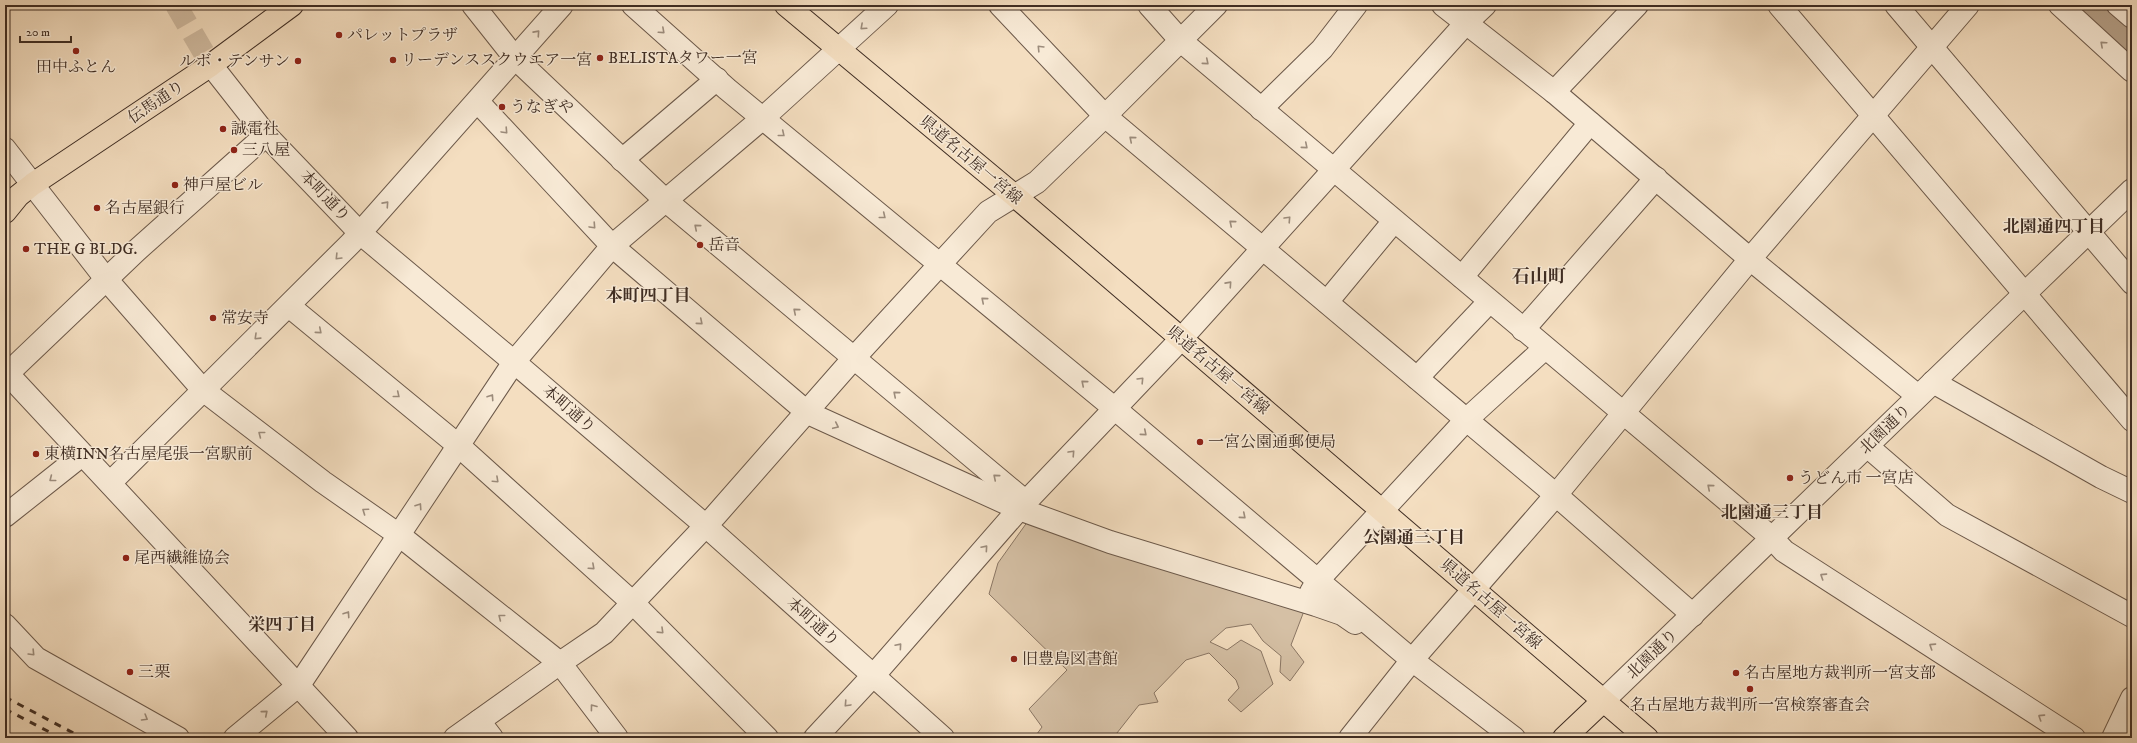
<svg xmlns="http://www.w3.org/2000/svg" width="2137" height="743" font-family="'IM FELL DW Pica','Noto Serif JP',serif">
	<rect width="100%" height="100%" fill="#f4dec0"/>
	<filter id="stains"><feTurbulence type="fractalNoise" baseFrequency=".005" numOctaves="4"/><feColorMatrix values="0 0 0 0 .2 0 0 0 0 .09 0 0 0 0 .02 0 0 0 .5 -.17"/></filter>
	<radialGradient id="worn" r=".72"><stop offset=".6" stop-color="#630" stop-opacity="0"/><stop offset="1" stop-color="#630" stop-opacity=".3"/></radialGradient>
	<polygon fill="#d5c0a5" stroke="#8a7664" points="1028,521 1304,611 1291,645 1304,662 1290,681 1280,672 1281,656 1263,641 1251,624 1226,628 1210,642 1227,650 1241,640 1261,651 1273,684 1241,712 1228,700 1239,688 1236,680 1209,653 1186,660 1154,693 1158,702 1139,705 1113,738 1034,738 1042,727 1029,709 1067,670 989,594 998,563"/>
	<g fill="none" stroke-linecap="round" stroke-linejoin="round">
		<polyline stroke="#b6a28b" stroke-width="31" points="2086,5 2132,45"/>
		<polyline stroke="#d0bba1" stroke-width="22" stroke-dasharray="22 11" stroke-linecap="butt" points="176,5 211,65"/>
		<g stroke="#6c594a" stroke-width="24">
			<g id="minor">
				<polyline points="473,5 515,58 665,200 1026,502"/>
				<polyline points="633,5 727,89 1114,408 1412,660 1514,738"/>
				<polyline points="1000,5 1105,116 1556,495 1693,615"/>
				<polyline points="1149,5 1181,41 1772,538 1784,551 2074,738"/>
				<polyline points="1443,5 1554,92 1750,259 1918,396"/>
				<polyline points="1779,5 2132,420"/>
				<polyline points="1896,5 2132,283"/>
				<polyline points="2060,5 2132,71"/>
				<polyline points="2118,5 2132,17"/>
				<polyline points="211,65 266,135 360,233 514,362 706,526 943,738"/>
				<polyline points="1554,92 1637,5"/>
				<polyline points="478,102 612,246 808,413 1019,509 1110,542 1316,605 1342,614 1355,623"/>
				<polyline points="1261,109 1322,49 1356,5"/>
				<polyline points="5,149 106,279 203,390 323,482 399,535 560,663 617,738"/>
				<polyline points="622,160 717,79"/>
				<polyline points="1462,277 1590,123"/>
				<polyline points="1327,302 1394,221"/>
				<polyline points="289,306 459,446 633,603 767,738"/>
				<polyline points="1523,330 1656,178"/>
				<polyline points="5,371 347,738"/>
				<polyline points="5,376 136,251 266,135"/>
				<polyline points="1417,378 1489,302"/>
				<polyline points="1933,382 2101,477 2132,492"/>
				<polyline points="1867,446 1947,515 2132,616"/>
				<polyline points="110,483 351,243 562,5"/>
				<polyline points="5,516 82,455"/>
				<polyline points="1311,592 1318,580 1466,420 1545,348"/>
				<polyline points="5,625 36,658 178,738"/>
				<polyline points="1603,701 2132,190"/>
				<polyline points="479,721 492,738"/>
				<polyline points="235,738 299,685 514,362 612,246 763,118 887,5"/>
				<polyline points="455,738 560,663 604,633 715,516 853,359 988,212 1037,182 1105,116 1216,5"/>
				<polyline points="815,738 881,667 1019,509 1181,339 1467,22 1485,5"/>
				<polyline points="1350,738 1412,660 1556,495 1750,259 1968,5"/>
				<polyline points="2113,738 2132,698"/>
			</g>
		</g>
		<g stroke="#3f2d23" stroke-width="24">
			<g id="major">
				<polyline points="786,5 1015,196 1647,738"/>
				<polyline points="5,212 18,196 33,184 211,65 292,5"/>
				<polyline points="1564,738 1603,701"/>
			</g>
		</g>
		<use href="#minor" stroke="#f8ead6" stroke-width="22"/>
		<use href="#major" stroke="#f4dec0" stroke-width="22"/>
		<g stroke="#3f2d23" stroke-width="3" stroke-dasharray="7 7" stroke-linecap="butt">
			<polyline points="5,697 83,738"/>
			<polyline points="5,709 61,738"/>
		</g>
	</g>
	<defs><path id="oneway-chevron" d="M-2-3.5L2.5 0L-2 3.5" fill="none" stroke-width="1.6" stroke-linecap="round" stroke-linejoin="round"/></defs>
	<g stroke="#9c8c7c">
		<use href="#oneway-chevron" transform="translate(863 27) rotate(138)"/>
		<use href="#oneway-chevron" transform="translate(662 31) rotate(42)"/>
		<use href="#oneway-chevron" transform="translate(537 33) rotate(-48)"/>
		<use href="#oneway-chevron" transform="translate(2103 44) rotate(-138)"/>
		<use href="#oneway-chevron" transform="translate(1040 48) rotate(-134)"/>
		<use href="#oneway-chevron" transform="translate(1206 62) rotate(40)"/>
		<use href="#oneway-chevron" transform="translate(505 131) rotate(47)"/>
		<use href="#oneway-chevron" transform="translate(782 134) rotate(39)"/>
		<use href="#oneway-chevron" transform="translate(1132 139) rotate(-140)"/>
		<use href="#oneway-chevron" transform="translate(1305 146) rotate(40)"/>
		<use href="#oneway-chevron" transform="translate(386 204) rotate(-48)"/>
		<use href="#oneway-chevron" transform="translate(883 216) rotate(39)"/>
		<use href="#oneway-chevron" transform="translate(1288 219) rotate(-47)"/>
		<use href="#oneway-chevron" transform="translate(1232 223) rotate(-140)"/>
		<use href="#oneway-chevron" transform="translate(593 226) rotate(47)"/>
		<use href="#oneway-chevron" transform="translate(697 227) rotate(-140)"/>
		<use href="#oneway-chevron" transform="translate(338 257) rotate(134)"/>
		<use href="#oneway-chevron" transform="translate(1229 284) rotate(-48)"/>
		<use href="#oneway-chevron" transform="translate(984 300) rotate(-140)"/>
		<use href="#oneway-chevron" transform="translate(796 311) rotate(-140)"/>
		<use href="#oneway-chevron" transform="translate(700 322) rotate(40)"/>
		<use href="#oneway-chevron" transform="translate(319 331) rotate(40)"/>
		<use href="#oneway-chevron" transform="translate(257 337) rotate(136)"/>
		<use href="#oneway-chevron" transform="translate(1141 380) rotate(-46)"/>
		<use href="#oneway-chevron" transform="translate(1084 383) rotate(-140)"/>
		<use href="#oneway-chevron" transform="translate(896 394) rotate(-140)"/>
		<use href="#oneway-chevron" transform="translate(397 395) rotate(39)"/>
		<use href="#oneway-chevron" transform="translate(491 397) rotate(-56)"/>
		<use href="#oneway-chevron" transform="translate(836 426) rotate(25)"/>
		<use href="#oneway-chevron" transform="translate(1144 433) rotate(40)"/>
		<use href="#oneway-chevron" transform="translate(261 434) rotate(-142)"/>
		<use href="#oneway-chevron" transform="translate(1072 453) rotate(-47)"/>
		<use href="#oneway-chevron" transform="translate(996 477) rotate(-140)"/>
		<use href="#oneway-chevron" transform="translate(52 479) rotate(142)"/>
		<use href="#oneway-chevron" transform="translate(496 480) rotate(43)"/>
		<use href="#oneway-chevron" transform="translate(1710 487) rotate(-140)"/>
		<use href="#oneway-chevron" transform="translate(419 506) rotate(-56)"/>
		<use href="#oneway-chevron" transform="translate(365 511) rotate(-145)"/>
		<use href="#oneway-chevron" transform="translate(1243 516) rotate(40)"/>
		<use href="#oneway-chevron" transform="translate(985 548) rotate(-49)"/>
		<use href="#oneway-chevron" transform="translate(592 567) rotate(42)"/>
		<use href="#oneway-chevron" transform="translate(1823 576) rotate(-147)"/>
		<use href="#oneway-chevron" transform="translate(347 614) rotate(-56)"/>
		<use href="#oneway-chevron" transform="translate(501 617) rotate(-142)"/>
		<use href="#oneway-chevron" transform="translate(661 631) rotate(44)"/>
		<use href="#oneway-chevron" transform="translate(899 646) rotate(-49)"/>
		<use href="#oneway-chevron" transform="translate(1932 646) rotate(-147)"/>
		<use href="#oneway-chevron" transform="translate(32 653) rotate(46)"/>
		<use href="#oneway-chevron" transform="translate(847 704) rotate(133)"/>
		<use href="#oneway-chevron" transform="translate(593 707) rotate(-127)"/>
		<use href="#oneway-chevron" transform="translate(265 713) rotate(-40)"/>
		<use href="#oneway-chevron" transform="translate(2041 717) rotate(-147)"/>
		<use href="#oneway-chevron" transform="translate(145 718) rotate(31)"/>
	</g>
	<g fill="#8f2418" stroke="#f8ead6" stroke-width="1.5">
		<circle cx="339" cy="35" r="4"/>
		<circle cx="76" cy="51" r="4"/>
		<circle cx="600" cy="58" r="4"/>
		<circle cx="393" cy="60" r="4"/>
		<circle cx="298" cy="61" r="4"/>
		<circle cx="502" cy="107" r="4"/>
		<circle cx="223" cy="129" r="4"/>
		<circle cx="234" cy="150" r="4"/>
		<circle cx="175" cy="185" r="4"/>
		<circle cx="97" cy="208" r="4"/>
		<circle cx="700" cy="245" r="4"/>
		<circle cx="26" cy="249" r="4"/>
		<circle cx="213" cy="318" r="4"/>
		<circle cx="1200" cy="442" r="4"/>
		<circle cx="36" cy="454" r="4"/>
		<circle cx="1790" cy="478" r="4"/>
		<circle cx="126" cy="558" r="4"/>
		<circle cx="1014" cy="659" r="4"/>
		<circle cx="130" cy="672" r="4"/>
		<circle cx="1736" cy="673" r="4"/>
		<circle cx="1750" cy="689" r="4"/>
	</g>
	<g text-anchor="middle" dominant-baseline="central" stroke-width="3" stroke-linejoin="round" paint-order="stroke">
		<g font-size="16" fill="#3f2d23" stroke="#f8ead6" text-anchor="start">
			<text x="347" y="35">パレットプラザ</text>
			<text x="608" y="58">BELISTAタワー一宮</text>
			<text x="401" y="60">リーデンススクウエア一宮</text>
			<text x="290" y="61" text-anchor="end">ルボ・テンサン</text>
			<text x="76" y="67" text-anchor="middle">田中ふとん</text>
			<text x="510" y="107">うなぎや</text>
			<text x="231" y="129">誠電社</text>
			<text x="242" y="150">三八屋</text>
			<text x="183" y="185">神戸屋ビル</text>
			<text x="105" y="208">名古屋銀行</text>
			<text x="708" y="245">岳音</text>
			<text x="34" y="249">THE G BLDG.</text>
			<text x="221" y="318">常安寺</text>
			<text x="1208" y="442">一宮公園通郵便局</text>
			<text x="44" y="454">東横INN名古屋尾張一宮駅前</text>
			<text x="1798" y="478">うどん市 一宮店</text>
			<text x="134" y="558">尾西繊維協会</text>
			<text x="1022" y="659">旧豊島図書館</text>
			<text x="138" y="672">三栗</text>
			<text x="1744" y="673">名古屋地方裁判所一宮支部</text>
			<text x="1750" y="705" text-anchor="middle">名古屋地方裁判所一宮検察審査会</text>
		</g>
		<g font-size="16" fill="#3f2d23" stroke="#f8ead6">
			<text transform="translate(156 102) rotate(-34)">伝馬通り</text>
			<text transform="translate(971 160) rotate(40)">県道名古屋一宮線</text>
			<text transform="translate(325 196) rotate(46)">本町通り</text>
			<text transform="translate(1218 370) rotate(40)">県道名古屋一宮線</text>
			<text transform="translate(569 409) rotate(41)">本町通り</text>
			<text transform="translate(1885 429) rotate(-44)">北園通り</text>
			<text transform="translate(1491 604) rotate(41)">県道名古屋一宮線</text>
			<text transform="translate(813 622) rotate(42)">本町通り</text>
			<text transform="translate(1652 654) rotate(-44)">北園通り</text>
		</g>
		<g font-size="17" font-weight="bold" fill="#3f2d23" stroke="#f8ead6">
			<text x="2054" y="227">北園通四丁目</text>
			<text x="648" y="296">本町四丁目</text>
			<text x="1772" y="513">北園通三丁目</text>
			<text x="1414" y="538">公園通三丁目</text>
			<text x="282" y="625">栄四丁目</text>
		</g>
		<g font-size="18" font-weight="bold" fill="#3f2d23" stroke="#f8ead6">
			<text x="1539" y="277">石山町</text>
		</g>
	</g>
	<rect width="2137" height="743" fill="none" stroke="#f4dec0" stroke-width="20"/>
	<rect x="6" y="6" width="2125" height="731" fill="none" stroke="#3f2d23" stroke-width="2"/>
	<rect x="10" y="10" width="2117" height="723" fill="none" stroke="#3f2d23"/>
	<path d="M20 36v6h51v-6" fill="none" stroke="#3f2d23" stroke-width="2"/>
	<text x="26" y="36" font-size="12" fill="#3f2d23" stroke="#f8ead6" stroke-width="3" paint-order="stroke">20 m</text>
	<rect width="100%" height="100%" filter="url(#stains)"/>
	<rect width="100%" height="100%" fill="url(#worn)"/>
</svg>
